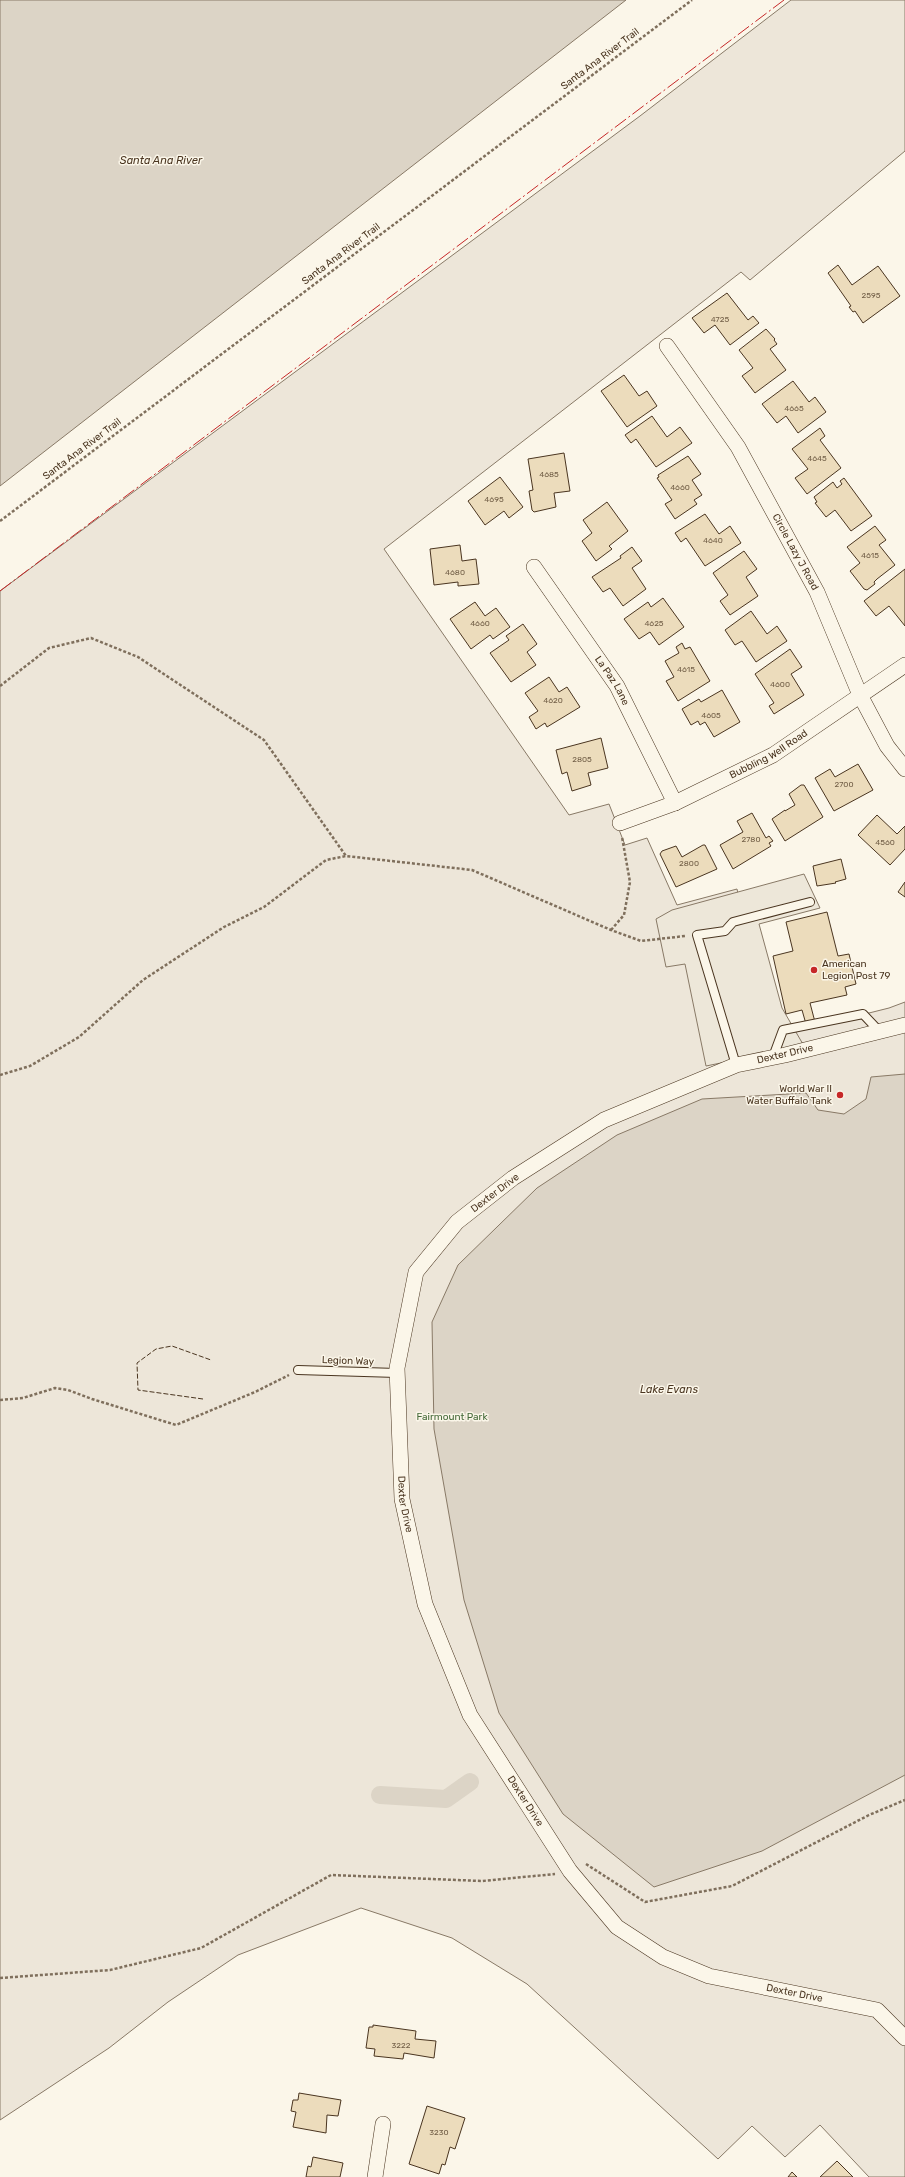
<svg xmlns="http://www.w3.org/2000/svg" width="905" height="2177" font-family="Rubik,sans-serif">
	<rect width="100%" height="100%" fill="#fbf6e9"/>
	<polygon fill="#ede6d9" stroke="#887966" points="791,0 905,0 905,151 750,280 741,272 384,549 569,815 609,804 625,845 647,838 677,905 737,889 769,1038 889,1008 905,1002 905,2177 869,2177 820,2125 785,2157 752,2126 718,2159 527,1984 452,1938 361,1908 238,1955 168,2002 109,2048 0,2120 0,591 640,116"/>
	<polygon fill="#ede7d9" stroke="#887966" points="804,874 820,908 759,924 782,1008 804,1046 706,1066 685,964 666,967 656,919 672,910"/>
	<g fill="#dcd4c6" stroke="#887966">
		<polygon points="0,0 626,0 0,486"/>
		<polygon points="905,1074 905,1775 762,1851 654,1887 563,1814 499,1713 464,1600 434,1429 432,1322 458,1265 537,1188 617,1135 702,1099 806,1093 818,1110 844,1114 866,1099 871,1077"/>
	</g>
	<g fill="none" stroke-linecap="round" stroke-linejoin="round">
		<polyline stroke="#dcd4c6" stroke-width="18" points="380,1795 446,1799 470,1782"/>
	</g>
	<g fill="#ecdcbc" stroke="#4a3520">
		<polygon points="838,265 852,285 878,266 900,296 863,323 855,311 853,312 849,307 851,306 828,273"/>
		<polygon points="727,293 748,320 753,316 759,323 730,345 715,325 704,333 692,318"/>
		<polygon points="766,329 775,339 774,340 777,344 770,349 786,370 755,393 742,376 753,368 739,350"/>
		<polygon points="624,375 639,396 647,391 657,406 627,427 601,391"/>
		<polygon points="793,381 809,402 815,397 826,412 798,433 786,416 777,423 762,404"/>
		<polygon points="652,416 667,437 680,427 692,443 656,467 636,439 631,443 625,435"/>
		<polygon points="820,428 825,436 820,440 841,468 807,494 795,478 808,469 792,449"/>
		<polygon points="564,453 570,491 554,493 556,507 534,512 532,510 529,491 533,490 528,459"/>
		<polygon points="688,456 701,474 692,480 702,495 694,500 697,504 675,519 665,504 672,500 657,478 659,477 658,475"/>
		<polygon points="500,477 523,507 509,518 504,511 485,525 468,501"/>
		<polygon points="844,478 872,516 851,531 835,510 826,517 815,503 817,502 814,497 833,482 837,488 842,484 840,481"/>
		<polygon points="607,502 628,531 609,546 612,549 596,561 582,541 592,533 583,520"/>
		<polygon points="705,514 719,534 730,526 741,543 705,566 686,538 681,542 675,533"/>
		<polygon points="875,526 886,540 879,545 895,565 877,579 874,582 875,584 867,590 864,589 850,571 860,563 847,547"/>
		<polygon points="460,545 462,561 476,559 479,584 458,586 458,582 434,585 430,549"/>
		<polygon points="632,547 642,561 632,568 646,589 623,606 610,588 603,592 592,577 621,558 620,556"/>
		<polygon points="744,551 757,569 746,577 758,596 730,615 720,601 728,595 713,573"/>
		<polygon points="905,569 905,626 889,606 876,616 864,601"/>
		<polygon points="663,598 684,627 659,645 650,632 639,639 624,619 648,602 651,607"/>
		<polygon points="475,602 485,616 496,608 510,627 493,639 490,635 471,649 450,619"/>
		<polygon points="751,611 767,634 777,626 787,641 756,662 742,641 735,645 725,630"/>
		<polygon points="523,624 537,644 527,652 536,665 511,682 490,653 509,640 506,636"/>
		<polygon points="682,643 685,649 690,647 710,681 678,701 666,681 674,677 665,661 679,653 676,647"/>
		<polygon points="790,649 802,667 791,674 804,695 774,714 769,706 774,703 755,674"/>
		<polygon points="549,677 559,692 567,687 580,707 547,727 545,723 536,729 529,717 538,711 525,693"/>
		<polygon points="722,690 740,722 714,737 705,722 700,725 698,721 691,725 682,709 699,699 701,702"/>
		<polygon points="601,738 608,768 588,773 591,785 572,791 567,772 562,774 556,750"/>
		<polygon points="858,764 873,790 834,811 815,778 830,769 835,777"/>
		<polygon points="801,785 804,785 823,817 785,841 772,819 785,810 785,811 795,805 789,794"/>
		<polygon points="752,813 766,838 769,836 773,841 769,843 771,846 733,869 720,845 743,832 737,821"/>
		<polygon points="877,815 897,834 905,826 905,849 890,865 858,835"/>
		<polygon points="703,845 705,845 717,869 676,887 660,854 662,851 676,846 682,857"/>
		<polygon points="841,859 846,879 835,882 836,883 817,886 813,866"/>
		<polygon points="905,882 905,897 898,892"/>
		<polygon points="827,912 838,956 849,954 856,984 845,987 847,995 810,1003 815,1022 806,1024 802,1010 786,1014 773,956 793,951 786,922"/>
		<polygon points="373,2025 416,2031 415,2039 436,2041 434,2058 404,2053 403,2059 374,2056 375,2049 366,2048 369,2027 373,2027"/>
		<polygon points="299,2093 341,2100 338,2116 327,2115 326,2133 293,2127 296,2112 291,2111 293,2100 298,2100"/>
		<polygon points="427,2106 465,2118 455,2149 450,2147 445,2165 442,2164 439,2174 409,2164"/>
		<polygon points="313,2157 343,2163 340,2177 306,2177 308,2166 311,2167"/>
		<polygon points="837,2161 853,2177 820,2177"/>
		<polygon points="792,2172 797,2177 788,2177"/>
	</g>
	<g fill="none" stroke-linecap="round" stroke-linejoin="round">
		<g stroke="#4a3520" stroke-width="10">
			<g id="service">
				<polyline points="773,1057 783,1030 863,1014 880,1032"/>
				<polyline points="736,1065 697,935 725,931 733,922 810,902"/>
				<polyline points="298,1370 397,1373"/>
			</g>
		</g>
		<g stroke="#4a3520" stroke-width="16">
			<g id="minor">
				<path id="s1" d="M667 346 738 447 817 592 860 695 887 746 905 769"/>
				<path id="s2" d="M534 567 617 686 675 803"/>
				<path id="s3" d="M620 823 675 803 773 755 905 665"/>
				<path id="s4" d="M905 1025 785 1055 736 1065 604 1120 513 1178 457 1222 416 1272 397 1368 402 1499 425 1604 470 1715 570 1871 617 1927 663 1957 709 1976 877 2010 905 2038"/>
				<polyline points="375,2177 383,2124"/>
			</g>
		</g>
		<g stroke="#7f6f5c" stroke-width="2.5" stroke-dasharray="3 2" stroke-linecap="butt">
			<polyline points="0,521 692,0"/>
			<polyline points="0,686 49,648 91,638 138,657 264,740 346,856"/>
			<polyline points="611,930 624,915 630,882 622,837"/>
			<polyline points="0,1075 30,1066 79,1037 143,980 224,927 264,907 326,860 346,856 472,870 611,930 641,941 685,936"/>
			<polyline points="0,1400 23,1398 55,1388 68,1390 92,1399 176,1425 255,1392 289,1375"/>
			<polyline points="586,1864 645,1902 732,1886 869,1815 905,1800"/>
			<polyline points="0,1978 110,1970 201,1948 331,1875 482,1881 555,1874"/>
		</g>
		<use href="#service" stroke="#fbf6e9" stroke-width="8"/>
		<use href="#minor" stroke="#fbf6e9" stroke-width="15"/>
		<polyline stroke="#4a3520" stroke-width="1" stroke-dasharray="5 2" stroke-linecap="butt" points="203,1399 138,1390 137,1363 156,1349 172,1346 211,1360"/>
		<polyline stroke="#c62828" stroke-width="1" stroke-dasharray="14 3 2 3" stroke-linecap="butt" points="0,591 784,0"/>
	</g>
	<g fill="#c62828" stroke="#fbf6e9" stroke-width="1.5">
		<circle cx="814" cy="970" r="4"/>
		<circle cx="840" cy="1095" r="4"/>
	</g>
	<g text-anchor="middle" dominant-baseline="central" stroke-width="3" stroke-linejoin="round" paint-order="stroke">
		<g font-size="8" fill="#725f47">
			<text x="871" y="295">2595</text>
			<text x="720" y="319">4725</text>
			<text x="794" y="408">4665</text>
			<text x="817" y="458">4645</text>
			<text x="549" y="474">4685</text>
			<text x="680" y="487">4660</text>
			<text x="494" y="499">4695</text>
			<text x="713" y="540">4640</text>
			<text x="870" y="555">4615</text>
			<text x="455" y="572">4680</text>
			<text x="480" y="623">4660</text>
			<text x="654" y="623">4625</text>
			<text x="686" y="669">4615</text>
			<text x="780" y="684">4600</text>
			<text x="553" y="700">4620</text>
			<text x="711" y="715">4605</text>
			<text x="582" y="759">2805</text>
			<text x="844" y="784">2700</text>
			<text x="751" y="839">2780</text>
			<text x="885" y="842">4560</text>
			<text x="689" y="863">2800</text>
			<text x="401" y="2045">3222</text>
			<text x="439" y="2132">3230</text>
		</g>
		<g font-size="10" fill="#4a3520" stroke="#fbf6e9">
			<text transform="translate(600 59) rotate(-37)">Santa Ana River Trail</text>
			<text transform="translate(341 254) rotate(-37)">Santa Ana River Trail</text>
			<text transform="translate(82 449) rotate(-37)">Santa Ana River Trail</text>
			<text stroke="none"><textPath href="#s1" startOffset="243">Circle Lazy J Road</textPath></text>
			<text stroke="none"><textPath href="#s2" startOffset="138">La Paz Lane</textPath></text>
			<text stroke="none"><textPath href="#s3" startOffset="164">Bubbling Well Road</textPath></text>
			<text transform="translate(785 1054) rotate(-13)">Dexter Drive</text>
			<text transform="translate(495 1193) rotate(-37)">Dexter Drive</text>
			<text transform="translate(348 1361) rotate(2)">Legion Way</text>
			<text stroke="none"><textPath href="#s4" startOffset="795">Dexter Drive</textPath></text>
			<text stroke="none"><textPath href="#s4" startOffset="1119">Dexter Drive</textPath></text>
			<text stroke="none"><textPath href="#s4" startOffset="1467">Dexter Drive</textPath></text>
		</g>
		<g font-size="10" fill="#4a3520" stroke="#fbf6e9" text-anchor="start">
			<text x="822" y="964">American<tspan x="822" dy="12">Legion Post 79</tspan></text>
			<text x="832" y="1089" text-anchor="end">World War II<tspan x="832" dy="12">Water Buffalo Tank</tspan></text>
		</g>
		<g font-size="10" fill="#436837" stroke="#fbf6e9">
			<text x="452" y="1417">Fairmount Park</text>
		</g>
		<g font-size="11" font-style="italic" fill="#4a3520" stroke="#fbf6e9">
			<text x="161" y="160">Santa Ana River</text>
			<text x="669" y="1389">Lake Evans</text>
		</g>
	</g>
</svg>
